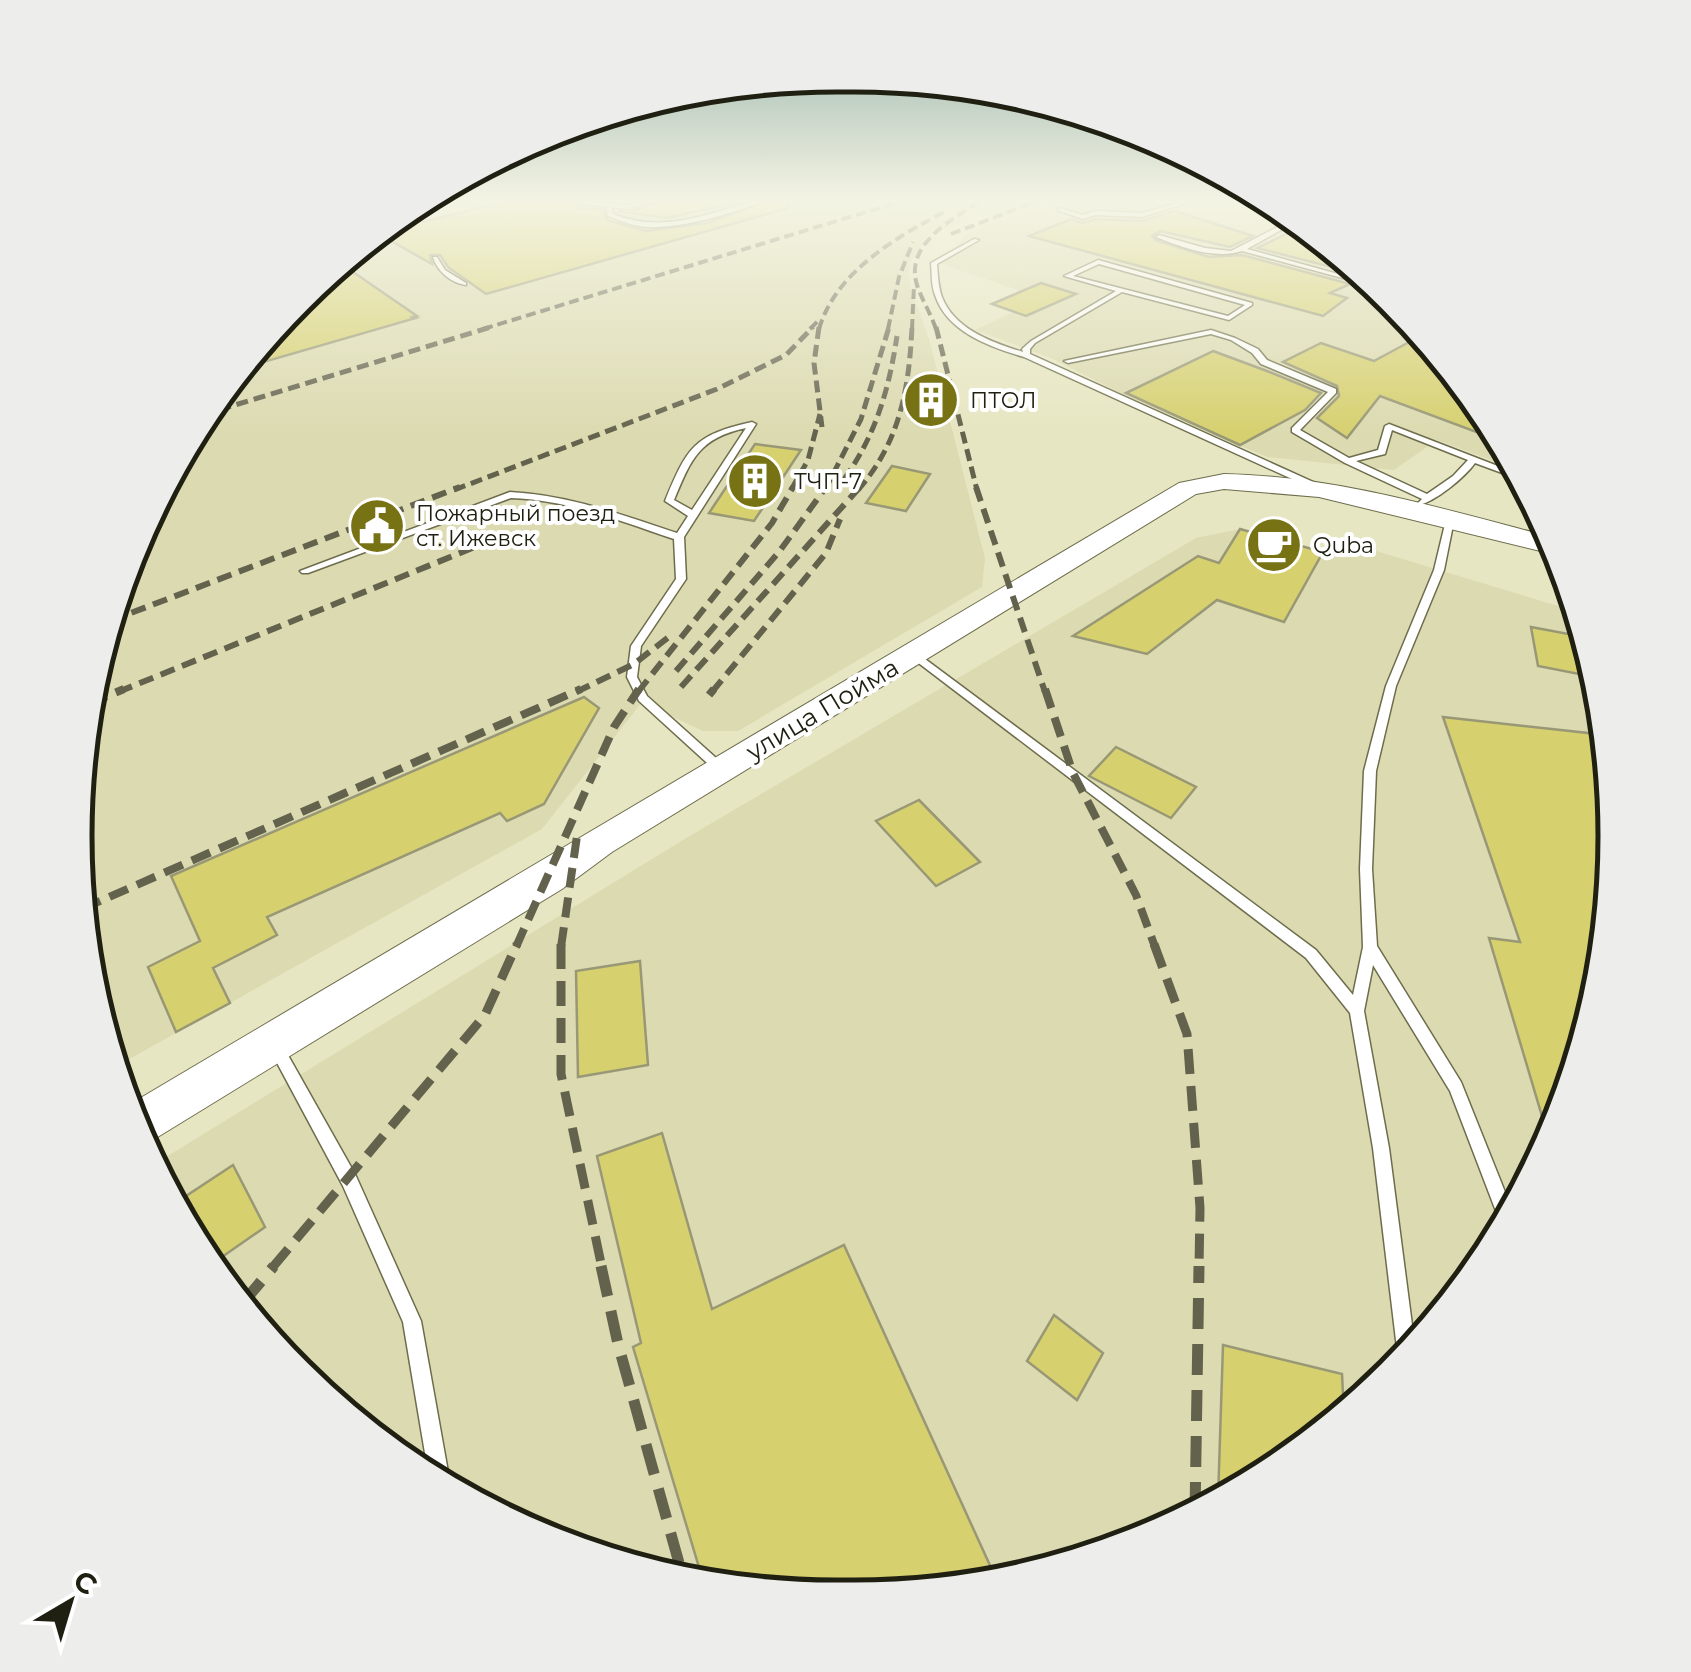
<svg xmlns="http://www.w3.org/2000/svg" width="1691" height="1672" font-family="Montserrat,sans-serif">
	<rect width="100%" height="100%" fill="#e7e6c2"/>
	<g fill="#dcdab0">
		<polygon points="436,201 570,201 592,210 592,201 1025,201 947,228 933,228 909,264 910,287 929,339 985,558 982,587 738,731 703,731 669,715 646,697 542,829 115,1067 90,985 75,837 90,688 133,545 203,414 297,298 408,207"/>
		<polygon points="1055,201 1277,203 1393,297 1487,413 1518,470 1437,440 1394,470 1268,457 1162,414 1051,358 975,330 1013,312 992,304 1020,291 942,264 967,234 992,219"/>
		<polygon points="1240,529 1322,552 1333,538 1578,612 1601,687 1616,835 1601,984 1558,1127 1488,1258 1394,1374 1278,1468 1147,1539 1004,1582 855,1597 688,1582 545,1539 414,1469 298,1375 204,1259 153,1165 688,837 1196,538"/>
	</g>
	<g fill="#d6d06f" stroke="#999876" stroke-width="2.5">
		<polygon points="510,201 573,201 579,208 603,210 607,220 646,231 707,223 767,201 787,201 788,208 486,294 448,267 440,255 430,255 432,264 377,233 402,212 422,222"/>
		<polygon points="659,201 742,201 667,218 618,211 629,213"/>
		<polygon points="1175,211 1253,236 1230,247 1160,231 1152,236 1155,240 1209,257 1242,255 1350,284 1330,293 1347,298 1323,316 1029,236 1071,219 1082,223 1096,219 1142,221"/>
		<polygon points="1305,225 1367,276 1257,248"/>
		<polygon points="340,263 417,316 413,317 416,318 239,369 298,298"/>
		<polygon points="1041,283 1076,294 1026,316 992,304"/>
		<polygon points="1413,340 1433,346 1487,413 1503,442 1380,396 1347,438 1317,418 1339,396 1337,386 1283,362 1321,343 1374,361"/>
		<polygon points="1213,351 1267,371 1321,393 1305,410 1240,445 1126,393"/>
		<polygon points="939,381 949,418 922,419 914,382"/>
		<polygon points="755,444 801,450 754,521 709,513"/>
		<polygon points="892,466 930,474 906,511 866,503"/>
		<polygon points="1240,529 1323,552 1284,622 1217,600 1147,654 1073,636 1198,556 1219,563"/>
		<polygon points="1531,627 1574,635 1584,675 1538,666"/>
		<polygon points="584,697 599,708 544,804 507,821 500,813 267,917 277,935 213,968 230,1003 176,1032 148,967 200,941 171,876"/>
		<polygon points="1443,717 1606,735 1616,835 1601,984 1558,1127 1550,1143 1489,938 1520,942"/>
		<polygon points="1116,747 1196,787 1171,818 1089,776"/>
		<polygon points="919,800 980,862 936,886 876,821"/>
		<polygon points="640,961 648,1065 578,1077 576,971"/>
		<polygon points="662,1133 712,1309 844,1245 998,1583 855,1597 704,1584 633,1347 641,1343 597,1156"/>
		<polygon points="233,1165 265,1227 209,1266 174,1204"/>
		<polygon points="1054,1315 1103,1353 1077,1400 1027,1361"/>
		<polygon points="1223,1345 1342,1374 1344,1415 1278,1468 1218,1500"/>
	</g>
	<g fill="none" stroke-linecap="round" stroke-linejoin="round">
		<g stroke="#6d6c4c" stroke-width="3">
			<g id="lane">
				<polygon points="448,201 456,201 415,212 412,210"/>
				<path d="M577 201 628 205 655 201 628 209 612 207 613 214C663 234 706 214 755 201H763C731 214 681 229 646 227 633 226 621 221 608 216L606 206 579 204Z"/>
				<polygon points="1185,201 1193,201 1142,217 1095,215 1083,219 1057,210 1060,208 1083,215 1095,211 1142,213"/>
				<path d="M1295 218 1299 220 1247 249 1378 285 1383 289 1242 251C1215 260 1181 247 1156 237L1159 235 1205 248 1231 251Z"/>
				<path d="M974 239 979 240 937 264C938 275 938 286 942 297 954 329 993 343 1023 352L1022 349 1031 341 1116 291 1064 276 1098 260 1252 303V305L1229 320 1122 292 1035 343 1030 349V354L1320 485V489H1314L1024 357C990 347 947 332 935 295 931 285 932 273 931 263ZM1099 264 1245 305 1228 316 1073 276Z"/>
				<path d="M433 257H437L445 270 466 283V285C451 283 437 271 433 257Z"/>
				<path d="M1211 330 1235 338 1258 349 1267 360 1336 389V393L1300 430 1349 458 1378 450 1385 426 1389 424 1521 475 1524 481 1475 463C1464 478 1436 501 1419 505L1418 503 1422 499 1345 463 1292 432V428L1328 392 1261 364 1252 353 1231 340 1211 334 1068 363 1064 361ZM1392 430 1468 460 1453 476 1427 494 1356 461 1385 454Z"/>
				<polygon points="234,376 237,380 230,382 230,381"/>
				<path d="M752 422 756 424 684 537 686 579 641 646 637 677 647 696 725 766 727 769 725 772H717L639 701 627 677 631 646 676 579 674 539C620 521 568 500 511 498L308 573H302L300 571 510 492C569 495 622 515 677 533L688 516 665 501C687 448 693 435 752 422ZM746 428 692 510 674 500C691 459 699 438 746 428Z"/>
				<polygon points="1450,517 1454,520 1444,570 1396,686 1376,771 1372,869 1377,946 1461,1082 1513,1212 1504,1228 1502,1227 1450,1091 1373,965 1364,1011 1389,1148 1415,1348 1402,1364 1398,1357 1373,1148 1350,1013 1306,958 908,655 913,652 917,653 1316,950 1353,995 1363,947 1360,869 1364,771 1386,686 1434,570 1446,520"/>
				<polygon points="275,1039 280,1041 355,1174 421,1321 450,1483 448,1487 429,1477 403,1322 343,1186 268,1046 270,1041"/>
			</g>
		</g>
		<g stroke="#6d6c4c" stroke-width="2">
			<path id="secondary" d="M1224 474C1338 476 1446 510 1555 538L1561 556 1319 497 1224 489 1196 494 612 852 562 889 143 1146 127 1106 1179 483Z"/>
		</g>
		<use href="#lane" fill="#fff" fill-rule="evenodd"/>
		<use href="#secondary" fill="#fff" fill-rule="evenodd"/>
		<g stroke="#63624d" stroke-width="4" stroke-dasharray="10 5" stroke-linecap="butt">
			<polyline points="951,234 1037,201"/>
			<polyline points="483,329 902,201"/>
			<polyline points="810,329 819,320"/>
			<path d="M819 329C836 271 898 236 948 210"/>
			<polyline points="888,329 899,277 913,242"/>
			<polyline points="912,329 914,285"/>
			<path d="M936 329C931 314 922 300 917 285 904 244 953 219 980 201"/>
		</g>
		<g stroke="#63624d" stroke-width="5" stroke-dasharray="12 6" stroke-linecap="butt">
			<polyline points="819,327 814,363 822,427"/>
			<polyline points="936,327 977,490"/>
			<polyline points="202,415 491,327"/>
			<path d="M844 479C876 435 889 389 897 336"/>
			<polyline points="454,490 717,389 786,355 813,327"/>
			<polyline points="791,490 808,460 820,414"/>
			<polyline points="825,490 861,419 889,327"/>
			<path d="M858 490C900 442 909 389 912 327"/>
		</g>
		<g stroke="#63624d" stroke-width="6" stroke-dasharray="15 8" stroke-linecap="butt">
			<polyline points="976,487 1045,692"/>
			<polyline points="110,621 460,487"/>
			<polyline points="676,671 779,552 826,487"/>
			<polyline points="681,687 860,487"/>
			<polyline points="118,692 497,538"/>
			<polyline points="576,692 634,664 670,636"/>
			<polyline points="638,692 772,523 793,487"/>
			<polyline points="712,692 826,553 840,519"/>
		</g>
		<g stroke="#63624d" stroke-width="8" stroke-dasharray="20 10" stroke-linecap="butt">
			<polyline points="1045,689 1073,773 1136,895 1155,947"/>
			<polyline points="709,695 714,689"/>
			<polyline points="88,704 124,689"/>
			<polyline points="82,909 581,689"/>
			<polyline points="516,947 614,727 639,689"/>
			<polyline points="561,947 577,836"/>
		</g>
		<g stroke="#63624d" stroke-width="9" stroke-dasharray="25 12" stroke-linecap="butt">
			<polyline points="561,944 561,1074 602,1268"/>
			<polyline points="1154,944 1187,1034 1200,1208 1199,1268"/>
			<polyline points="272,1268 485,1015 517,944"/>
		</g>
		<g stroke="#63624d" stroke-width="11" stroke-dasharray="31 15" stroke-linecap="butt">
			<polyline points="601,1266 618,1344 684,1581"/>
			<polyline points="241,1305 274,1266"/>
			<polyline points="1195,1513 1199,1266"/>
		</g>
	</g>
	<linearGradient id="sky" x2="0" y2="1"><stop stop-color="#90aea6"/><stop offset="0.46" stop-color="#f4f4e4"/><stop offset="1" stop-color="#f4f4e4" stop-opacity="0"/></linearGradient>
	<rect width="1691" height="435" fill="url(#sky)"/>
	<defs>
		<g id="building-disc" transform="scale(2.875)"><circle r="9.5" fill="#777213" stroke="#fff"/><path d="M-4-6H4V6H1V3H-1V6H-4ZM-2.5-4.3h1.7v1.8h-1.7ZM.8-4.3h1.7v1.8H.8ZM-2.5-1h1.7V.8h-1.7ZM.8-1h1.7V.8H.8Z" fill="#fff"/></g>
		<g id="civic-disc" transform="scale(2.875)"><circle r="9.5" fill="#777213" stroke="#fff"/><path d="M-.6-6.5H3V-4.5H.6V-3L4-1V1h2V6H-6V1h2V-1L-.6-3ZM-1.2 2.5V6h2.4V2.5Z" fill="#fff"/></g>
		<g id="cafe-disc" transform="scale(2.875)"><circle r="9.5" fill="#777213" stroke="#fff"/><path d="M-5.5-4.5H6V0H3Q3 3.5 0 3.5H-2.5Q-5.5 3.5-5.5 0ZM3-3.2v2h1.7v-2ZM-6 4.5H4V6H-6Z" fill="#fff"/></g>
	</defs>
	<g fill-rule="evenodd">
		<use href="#building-disc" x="931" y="400"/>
		<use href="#building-disc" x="755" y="481"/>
		<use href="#civic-disc" x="377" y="526"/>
		<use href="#cafe-disc" x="1274" y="545"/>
	</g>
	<g text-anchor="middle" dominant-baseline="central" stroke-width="8" stroke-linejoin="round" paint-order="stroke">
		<g font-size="22" fill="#202012" stroke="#fff" text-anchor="start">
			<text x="970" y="400">ПТОЛ</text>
			<text x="794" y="481">ТЧП-7</text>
			<text x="416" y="513">Пожарный поезд<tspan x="416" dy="25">ст. Ижевск</tspan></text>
			<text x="1313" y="545">Quba</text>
		</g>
		<g font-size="25" fill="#202012" stroke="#fff">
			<text transform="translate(822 709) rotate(-31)">улица Пойма</text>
		</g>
	</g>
	<path d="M0 0H1691V1672H0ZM836 92H854A744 744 0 0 1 1598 836V836A744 744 0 0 1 854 1580H836A744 744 0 0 1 92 836V836A744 744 0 0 1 836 92Z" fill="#ededec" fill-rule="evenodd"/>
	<path fill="none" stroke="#202012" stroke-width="5" d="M836 92H854A744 744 0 0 1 1598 836V836A744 744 0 0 1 854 1580H836A744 744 0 0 1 92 836V836A744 744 0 0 1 836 92Z"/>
	<g transform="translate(70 1602) rotate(38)" stroke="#ffffff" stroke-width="8" paint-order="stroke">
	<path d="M0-8L18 38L0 25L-18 38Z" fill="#202012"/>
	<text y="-15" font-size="28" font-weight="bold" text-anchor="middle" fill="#202012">С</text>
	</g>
</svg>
